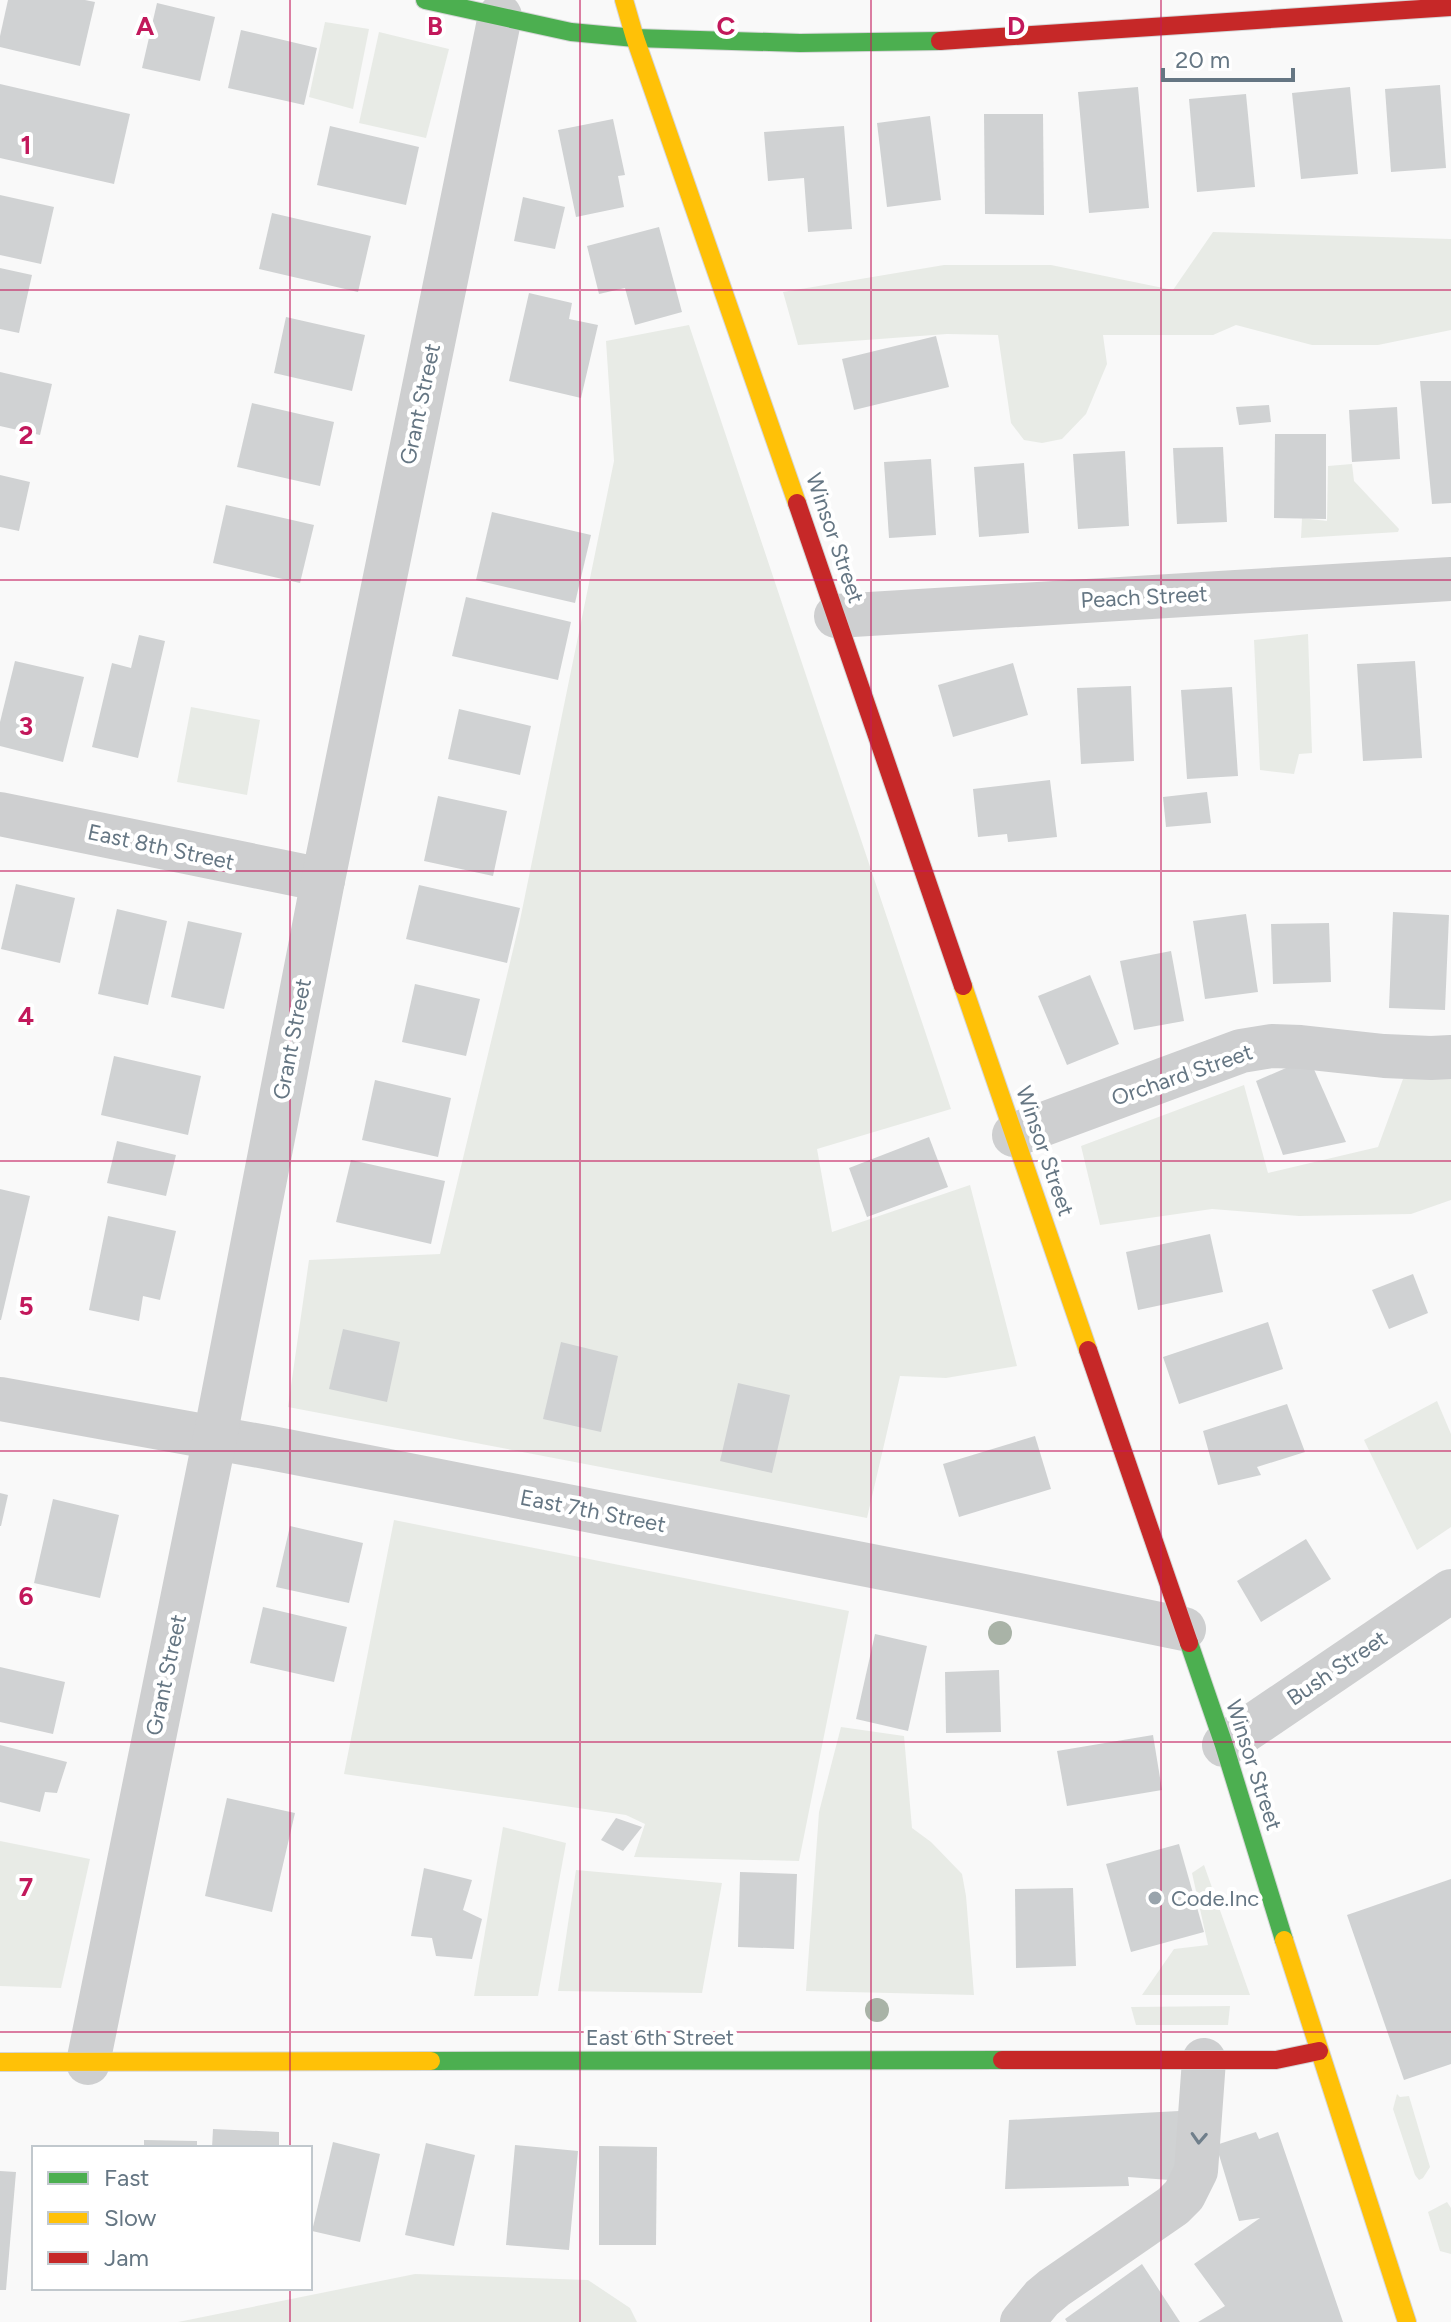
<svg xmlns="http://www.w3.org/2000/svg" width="1451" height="2322" font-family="Figtree,sans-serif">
	<rect width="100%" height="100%" fill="#f9f9f9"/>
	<g fill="#e8ebe6">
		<polygon points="325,22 369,29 353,109 309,97"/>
		<polygon points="379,32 449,49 426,138 359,123"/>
		<polygon points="1213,232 1451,239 1451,330 1378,345 1312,345 1236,325 1213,335 1103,335 1107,364 1086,414 1062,439 1042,443 1024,440 1011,423 998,335 947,334 798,345 783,292 944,265 1051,265 1173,290"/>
		<polygon points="689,325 951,1109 817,1149 832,1232 970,1185 1017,1366 946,1378 900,1376 867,1518 288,1407 309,1260 440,1254 519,925 614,461 606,341"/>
		<polygon points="1352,464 1354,481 1399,529 1398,532 1301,538 1302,518 1327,521 1328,466"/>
		<polygon points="1308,634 1312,753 1299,754 1294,774 1260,770 1254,640"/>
		<polygon points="191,707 260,720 247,795 177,782"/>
		<polygon points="1451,1078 1451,1200 1411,1214 1299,1216 1212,1209 1100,1225 1081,1146 1244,1085 1268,1173 1378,1147 1403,1079"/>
		<polygon points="1437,1401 1451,1434 1451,1527 1417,1550 1364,1440"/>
		<polygon points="394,1520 849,1611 799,1861 634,1857 645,1824 626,1815 344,1774"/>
		<polygon points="841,1727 904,1736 912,1828 931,1842 962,1874 966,1896 974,1995 806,1991 819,1812"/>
		<polygon points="503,1827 566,1843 538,1996 474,1996"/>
		<polygon points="0,1841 90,1859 61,1988 0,1986"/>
		<polygon points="1204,1865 1250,1995 1142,1995 1174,1949 1208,1945 1192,1873"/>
		<polygon points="576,1870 722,1883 702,1993 558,1991"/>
		<polygon points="1230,2006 1228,2025 1136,2025 1131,2007"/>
		<polygon points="1397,2094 1400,2097 1409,2096 1430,2167 1423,2178 1419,2180 1415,2175 1393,2109"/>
		<polygon points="1447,2202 1451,2208 1451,2254 1440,2251 1428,2212"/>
		<polygon points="415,2274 588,2280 630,2308 637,2322 178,2322"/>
	</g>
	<g fill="#d0d2d3">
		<polygon points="8,0 85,0 95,2 80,66 0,47 0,36"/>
		<polygon points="157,3 215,17 200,81 142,68"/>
		<polygon points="241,30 317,48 304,105 228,88"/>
		<polygon points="0,84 130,114 114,184 0,158"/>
		<polygon points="1440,85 1446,168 1391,172 1385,89"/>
		<polygon points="1138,87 1149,208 1089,213 1078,92"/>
		<polygon points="1350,87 1358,174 1301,179 1292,93"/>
		<polygon points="1246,94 1255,187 1197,192 1189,99"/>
		<polygon points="984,114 1043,114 1044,215 985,214"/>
		<polygon points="930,116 941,200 887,207 877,123"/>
		<polygon points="613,119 625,175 618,176 624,207 576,217 558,130"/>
		<polygon points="330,126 419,147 406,205 317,185"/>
		<polygon points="844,126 852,229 808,232 804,178 768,181 764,132"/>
		<polygon points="0,195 54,207 41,264 0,255"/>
		<polygon points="523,197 565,207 555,249 514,241"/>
		<polygon points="272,213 371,236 358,292 259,269"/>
		<polygon points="659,227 682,312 635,325 625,288 599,294 587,246"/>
		<polygon points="0,268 32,275 19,333 0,329"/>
		<polygon points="529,293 572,303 569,319 598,325 581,398 509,381"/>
		<polygon points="286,317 365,335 352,391 274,373"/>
		<polygon points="936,336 949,387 854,410 842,359"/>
		<polygon points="0,372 52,384 40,435 0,426"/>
		<polygon points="1420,381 1451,381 1451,503 1432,504"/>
		<polygon points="252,403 334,422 320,486 237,467"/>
		<polygon points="1269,405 1271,422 1239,425 1236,407"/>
		<polygon points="1397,407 1400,459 1352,462 1349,410"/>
		<polygon points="1275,434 1326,434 1326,519 1274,518"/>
		<polygon points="1223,447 1227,522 1177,524 1173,448"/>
		<polygon points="1125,451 1129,526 1078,529 1073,454"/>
		<polygon points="931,459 936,535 889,538 884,462"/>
		<polygon points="1024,463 1029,533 979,537 974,467"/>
		<polygon points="0,475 30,482 19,531 0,527"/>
		<polygon points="226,505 314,525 300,583 213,563"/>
		<polygon points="492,512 591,535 575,603 476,580"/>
		<polygon points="466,597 571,622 558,680 452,656"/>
		<polygon points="139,635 165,641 138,758 92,747 112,663 131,668"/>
		<polygon points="15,661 84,677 63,762 0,746 0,722"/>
		<polygon points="1415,661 1422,758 1363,761 1357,664"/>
		<polygon points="1013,663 1028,715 953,737 938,685"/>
		<polygon points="1131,686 1134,761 1081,764 1077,688"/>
		<polygon points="1232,687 1238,776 1187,779 1181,690"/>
		<polygon points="459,709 531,726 520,775 448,759"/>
		<polygon points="1050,780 1057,837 1008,842 1007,834 978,837 973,789"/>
		<polygon points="1207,792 1211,823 1166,827 1163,797"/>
		<polygon points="438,796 507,811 493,876 424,861"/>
		<polygon points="16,884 75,898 60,963 1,949"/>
		<polygon points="419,885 520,908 507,963 406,939"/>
		<polygon points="117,909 167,921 148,1005 98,994"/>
		<polygon points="1393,912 1449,915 1445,1010 1389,1008"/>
		<polygon points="1246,914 1258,992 1205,999 1193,921"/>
		<polygon points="188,921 242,933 224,1009 171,997"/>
		<polygon points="1329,923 1331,982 1273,984 1271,924"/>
		<polygon points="1171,951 1184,1021 1134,1030 1120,961"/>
		<polygon points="1090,975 1119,1044 1067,1065 1038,996"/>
		<polygon points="415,984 480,999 466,1056 402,1042"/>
		<polygon points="114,1056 201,1076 188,1135 101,1115"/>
		<polygon points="1309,1058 1346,1142 1283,1155 1256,1081"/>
		<polygon points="375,1080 451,1098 438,1157 362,1140"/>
		<polygon points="929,1137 948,1187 867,1217 849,1168"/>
		<polygon points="117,1141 176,1155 166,1196 107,1183"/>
		<polygon points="351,1160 445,1181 431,1244 336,1222"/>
		<polygon points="0,1189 30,1196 1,1320 0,1320"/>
		<polygon points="108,1216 176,1231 160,1300 143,1296 139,1321 89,1310"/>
		<polygon points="1210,1234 1223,1292 1138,1310 1126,1252"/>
		<polygon points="1413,1274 1428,1313 1389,1329 1372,1290"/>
		<polygon points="1268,1322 1283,1369 1179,1404 1163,1357"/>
		<polygon points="343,1329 400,1342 387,1402 329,1389"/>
		<polygon points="561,1342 618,1356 601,1432 543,1419"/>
		<polygon points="738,1383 790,1395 772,1473 720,1461"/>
		<polygon points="1287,1404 1305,1452 1257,1467 1261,1475 1218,1485 1203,1431"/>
		<polygon points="1035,1436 1051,1489 959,1517 943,1464"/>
		<polygon points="0,1493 8,1495 1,1526 0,1526"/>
		<polygon points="53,1499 119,1515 100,1598 34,1583"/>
		<polygon points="290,1526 363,1543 349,1603 276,1587"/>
		<polygon points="1306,1539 1331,1579 1261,1622 1237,1581"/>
		<polygon points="263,1607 347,1627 334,1682 250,1663"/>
		<polygon points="875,1634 927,1646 908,1731 856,1719"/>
		<polygon points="0,1667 65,1682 53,1734 0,1722"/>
		<polygon points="999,1670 1001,1732 946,1733 945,1672"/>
		<polygon points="1153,1735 1162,1790 1067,1806 1057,1751"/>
		<polygon points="0,1745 67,1762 57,1793 45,1792 40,1812 0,1802"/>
		<polygon points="227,1798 295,1813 272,1912 205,1896"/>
		<polygon points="616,1818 642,1827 623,1851 601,1840"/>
		<polygon points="1179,1844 1204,1932 1131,1952 1106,1864"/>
		<polygon points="424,1868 472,1880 463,1910 482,1919 472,1959 436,1956 432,1938 411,1936"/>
		<polygon points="740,1872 797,1874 794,1949 738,1947"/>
		<polygon points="1451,1879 1451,2064 1404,2080 1347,1915"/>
		<polygon points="1073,1888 1076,1966 1016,1968 1015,1889"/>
		<polygon points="1179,2111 1184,2181 1128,2177 1129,2186 1005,2189 1009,2120"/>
		<polygon points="213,2129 279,2132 279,2148 212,2148"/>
		<polygon points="1256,2132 1259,2139 1278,2132 1343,2322 1198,2322 1225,2306 1194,2264 1260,2218 1239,2221 1216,2145"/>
		<polygon points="144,2140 197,2141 197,2148 144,2148"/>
		<polygon points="333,2142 380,2154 360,2242 312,2231"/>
		<polygon points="426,2143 475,2155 454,2246 405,2235"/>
		<polygon points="515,2145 578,2151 569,2250 506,2245"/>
		<polygon points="599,2146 657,2147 656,2245 599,2245"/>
		<polygon points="0,2171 16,2172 6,2290 0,2290"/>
		<polygon points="1142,2264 1180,2322 1067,2322 1065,2319"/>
	</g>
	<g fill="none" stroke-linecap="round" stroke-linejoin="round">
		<g stroke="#d5d6d7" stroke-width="20">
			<g id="fast">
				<polyline points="425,0 571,32 635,38 800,43 940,41"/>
				<polyline points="1189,1643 1224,1745 1284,1940"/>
				<polyline points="431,2061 1002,2060"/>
			</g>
		</g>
		<g stroke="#d5d6d7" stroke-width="20">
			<g id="slow">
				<polyline points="624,0 635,38 797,503"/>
				<polyline points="963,986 1088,1350"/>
				<polyline points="1284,1940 1407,2322"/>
				<polyline points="0,2062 431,2061"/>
			</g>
		</g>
		<g stroke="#d5d6d7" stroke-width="20">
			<g id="jam">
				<polyline points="940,41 1451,7"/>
				<polyline points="797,503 963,986"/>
				<polyline points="1088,1350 1189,1643"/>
				<polyline points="1002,2060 1276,2060 1319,2051"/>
			</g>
		</g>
		<g stroke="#cecfd0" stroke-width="44">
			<polyline points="836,616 1451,579"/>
			<polyline points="0,814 323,880"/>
			<polyline points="1014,1135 1241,1051 1272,1046 1301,1047 1384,1056 1431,1058 1451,1057"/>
			<polyline points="0,1399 271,1448 984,1588 1184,1629"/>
			<polyline points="1224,1745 1451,1591"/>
			<polyline points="88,2063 215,1437 323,880 500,16"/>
			<polyline points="1022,2322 1042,2298 1054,2288 1173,2206 1184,2195 1196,2171 1204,2060"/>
		</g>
		<use href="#fast" stroke="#4caf50" stroke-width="18"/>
		<use href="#slow" stroke="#ffc107" stroke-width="18"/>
		<use href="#jam" stroke="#c62828" stroke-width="18"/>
	</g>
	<g fill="#a9b3a7">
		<circle cx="1000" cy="1633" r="12"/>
		<circle cx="877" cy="2010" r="12"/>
	</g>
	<defs><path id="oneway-chevron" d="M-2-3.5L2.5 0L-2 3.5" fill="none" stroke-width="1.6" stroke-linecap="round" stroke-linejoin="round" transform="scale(2)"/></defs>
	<use stroke="#707f8b" href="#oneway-chevron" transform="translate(1199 2138) rotate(93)"/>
	<path fill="none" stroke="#c2185b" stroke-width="2" stroke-opacity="0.55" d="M290 0V2148M580 0V2322M871 0V2322M1161 0V2322M0 290H1451M0 580H1451M0 871H1451M0 1161H1451M0 1451H1451M0 1742H1451M0 2032H1451M290 2288V2322"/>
	<circle fill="#99a4ac" stroke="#fff" stroke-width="3" cx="1155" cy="1898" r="8"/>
	<g text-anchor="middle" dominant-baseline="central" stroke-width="8" stroke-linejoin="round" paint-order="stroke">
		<g font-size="22" fill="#657683" stroke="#fff">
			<text transform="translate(420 404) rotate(-78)">Grant Street</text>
			<text transform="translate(835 538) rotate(71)">Winsor Street</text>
			<text transform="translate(1144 597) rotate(-3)">Peach Street</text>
			<text transform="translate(161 847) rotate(12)">East 8th Street</text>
			<text transform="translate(292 1039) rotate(-79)">Grant Street</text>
			<text transform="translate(1182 1075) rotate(-19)">Orchard Street</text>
			<text transform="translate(1045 1151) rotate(71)">Winsor Street</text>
			<text transform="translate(593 1511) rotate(11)">East 7th Street</text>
			<text transform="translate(1337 1668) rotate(-34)">Bush Street</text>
			<text transform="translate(166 1675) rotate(-78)">Grant Street</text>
			<text transform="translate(1254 1765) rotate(72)">Winsor Street</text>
			<text x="660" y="2037">East 6th Street</text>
		</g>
		<g font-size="22" fill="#657683" stroke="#fff" text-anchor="start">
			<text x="1171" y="1898">Code.Inc</text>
		</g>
	</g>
	<g font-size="26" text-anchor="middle" font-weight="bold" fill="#c2185b" stroke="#fff" stroke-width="8" stroke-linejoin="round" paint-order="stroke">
		<text x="145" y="35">A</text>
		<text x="435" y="35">B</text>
		<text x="726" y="35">C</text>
		<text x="1016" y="35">D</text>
		<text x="26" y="154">1</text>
		<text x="26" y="444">2</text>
		<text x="26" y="735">3</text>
		<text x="26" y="1025">4</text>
		<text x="26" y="1315">5</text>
		<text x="26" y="1605">6</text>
		<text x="26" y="1896">7</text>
	</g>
	<rect x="32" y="2146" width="280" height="144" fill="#ffffff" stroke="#c1c8cd" stroke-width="2"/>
	<rect x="48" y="2172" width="40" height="12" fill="#4caf50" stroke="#c1c8cd" stroke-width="2"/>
	<text x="104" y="2186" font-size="24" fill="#657683">Fast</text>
	<rect x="48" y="2212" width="40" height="12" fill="#ffc107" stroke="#c1c8cd" stroke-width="2"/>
	<text x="104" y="2226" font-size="24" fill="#657683">Slow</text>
	<rect x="48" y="2252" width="40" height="12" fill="#c62828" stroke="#c1c8cd" stroke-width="2"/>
	<text x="104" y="2266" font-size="24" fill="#657683">Jam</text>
	<path d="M1163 68v12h130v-12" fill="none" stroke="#657683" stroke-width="4"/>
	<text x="1175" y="68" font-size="24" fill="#657683" stroke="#ffffff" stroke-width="6" paint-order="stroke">20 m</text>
</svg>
